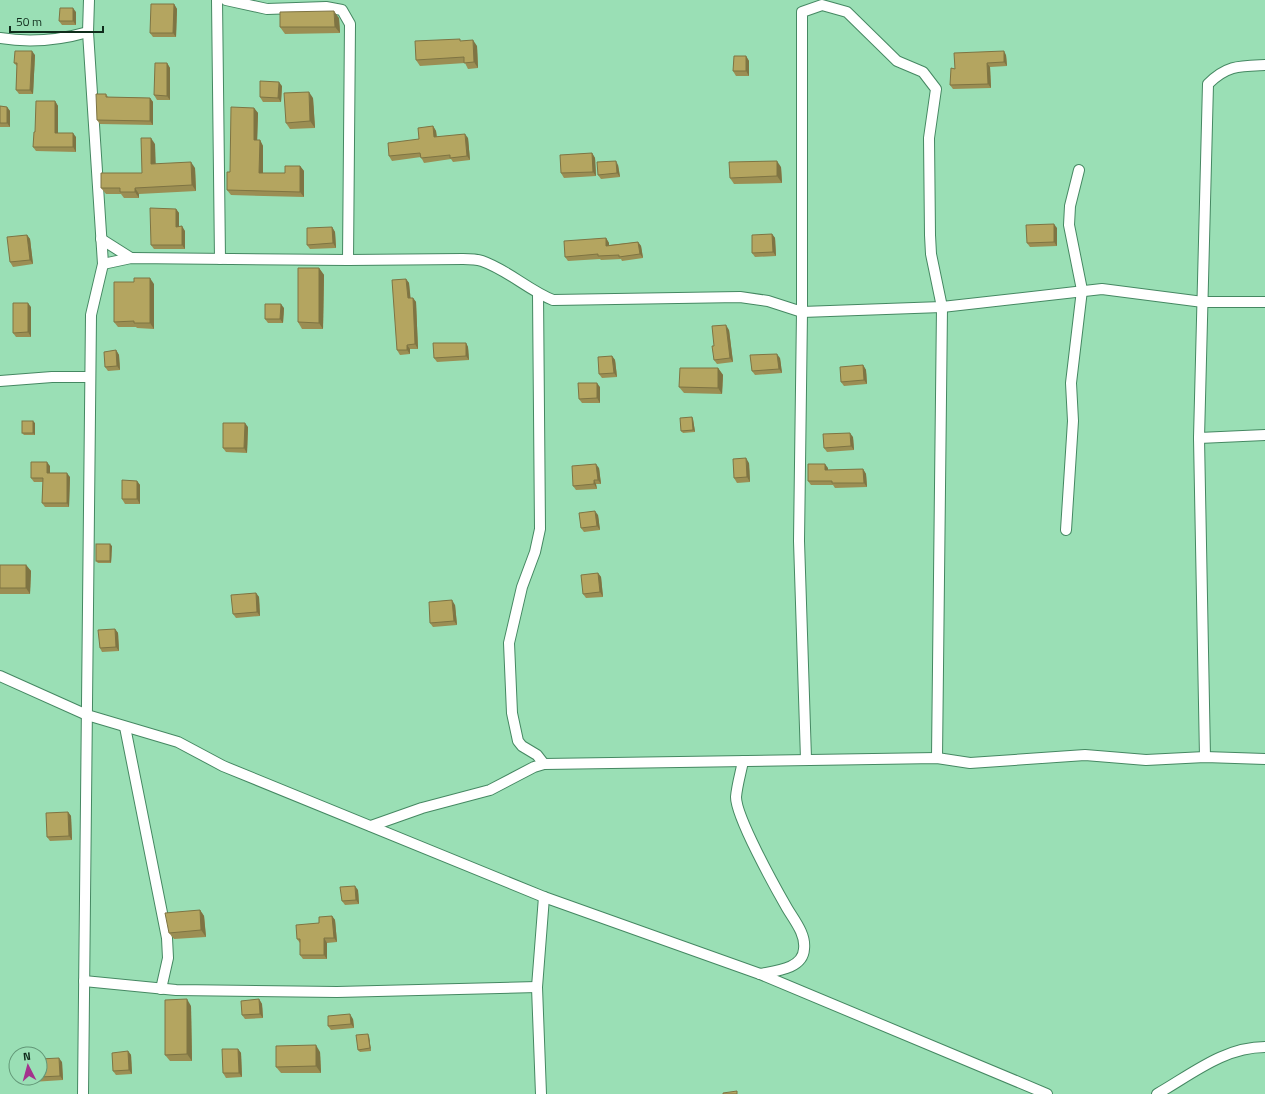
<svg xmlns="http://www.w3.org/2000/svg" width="1265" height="1094" font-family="'Titillium Web',sans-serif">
	<rect width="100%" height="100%" fill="#9adfb5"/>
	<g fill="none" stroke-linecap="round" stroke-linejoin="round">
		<g stroke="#458862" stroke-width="12">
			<g id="street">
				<polyline points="217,0 220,259"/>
				<polyline points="226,0 267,9 326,7 342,10 350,24 348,260"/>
				<path d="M0 38C29 43 60 40 88 32"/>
				<polyline points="101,239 131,258"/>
				<path d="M103 264 131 258 348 260 463 259C469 259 476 259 482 261 508 270 528 290 553 300L740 297 768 301 802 312 942 307 1102 289 1203 302H1265"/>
				<polyline points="538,294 540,529 535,552 522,587 509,643 512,713 518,741 522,746 537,755 544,764"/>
				<polyline points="0,381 52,377 90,377"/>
				<polyline points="1199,438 1265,435"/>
				<polyline points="1066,530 1073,421 1071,383 1082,290 1069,225 1070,206 1079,170"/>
				<polyline points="0,676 87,715 178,742 223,766 544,897 760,974 1047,1094"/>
				<polyline points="125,727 167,938 168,958 161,989"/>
				<path d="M1205 757 1199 438 1208 84C1227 65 1240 66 1265 65"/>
				<polyline points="806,759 799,541 802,312 802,12 822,5 847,12 897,61 923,72 936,89 929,138 930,235 931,254 942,307 937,758"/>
				<path d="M743 761C741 772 737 785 736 797 736 817 775 887 787 908 794 920 806 934 804 949 803 969 775 971 760 974"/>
				<polyline points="371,826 422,808 490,790 534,767 544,764 937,758 970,763 1085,755 1146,760 1205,757 1265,759"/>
				<polyline points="84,981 176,990 337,992 537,987"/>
				<polyline points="83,1094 91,315 103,264 88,32 89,0"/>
				<polyline points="541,1094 537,987 544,897"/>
				<path d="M1157 1094C1192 1074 1224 1047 1265 1047"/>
			</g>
		</g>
		<use href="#street" stroke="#fff" stroke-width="10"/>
	</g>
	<g fill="#9b8e53">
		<polygon points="174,4 177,9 176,37 153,37 150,33"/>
		<polygon points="76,12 76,25 62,25 59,21"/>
		<polygon points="339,18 340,33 285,34 280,27"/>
		<polygon points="462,41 477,46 478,68 468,69 465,63 420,66 416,60"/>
		<polygon points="35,55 33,94 19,94 16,90 17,66 14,63"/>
		<polygon points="1006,55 1007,66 990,67 991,88 953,89 950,85 955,69"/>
		<polygon points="746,56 749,61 749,76 736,76 733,71"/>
		<polygon points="167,63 170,68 170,100 157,100 154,95"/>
		<polygon points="282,86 281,102 263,102 260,97"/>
		<polygon points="106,94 108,97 150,98 153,102 153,125 100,124 97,120"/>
		<polygon points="313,98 315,128 290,129 286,123"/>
		<polygon points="55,101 58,106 58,133 76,137 76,152 36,151 33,147 35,132"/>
		<polygon points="0,106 7,107 10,111 10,127 0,127"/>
		<polygon points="254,108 258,113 257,140 260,140 263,146 263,173 285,173 300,166 304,171 304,197 231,195 227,190 230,172"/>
		<polygon points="433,126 436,131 437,137 468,138 470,160 453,162 451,159 424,163 421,157 392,161 389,156 419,139"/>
		<polygon points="155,144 155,164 195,168 196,191 139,194 139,198 124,198 121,194 106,194 101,188 142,173"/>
		<polygon points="592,153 595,158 596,176 564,178 561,173"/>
		<polygon points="618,165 620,177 601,179 598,175"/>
		<polygon points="781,167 782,183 734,184 730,178"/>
		<polygon points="176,209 179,213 179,227 185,231 185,249 154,249 151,245"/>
		<polygon points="332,227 335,232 336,248 310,249 307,245"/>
		<polygon points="1057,228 1057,246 1030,247 1027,243"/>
		<polygon points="772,234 775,238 776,256 755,257 752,253"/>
		<polygon points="27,235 30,239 33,264 13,267 10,262"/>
		<polygon points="606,238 609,243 609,245 638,242 641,246 643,258 622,261 621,259 601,260 600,259 568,261 565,257"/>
		<polygon points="319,268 324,275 323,329 302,329 298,322"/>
		<polygon points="406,279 409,283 410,298 413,298 416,302 418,349 410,349 410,354 400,355 397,350"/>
		<polygon points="154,284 154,329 137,328 136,327 118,327 114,322"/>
		<polygon points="31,307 31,337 16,337 13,333"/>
		<polygon points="284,308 283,323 268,323 265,319"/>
		<polygon points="729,330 733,362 717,364 714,360 714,346"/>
		<polygon points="466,343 468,347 469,360 437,362 434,358"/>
		<polygon points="116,350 119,355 120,370 108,371 105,367"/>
		<polygon points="612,356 615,360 617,377 602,378 599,374"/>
		<polygon points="780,358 782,373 755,375 752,371"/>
		<polygon points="863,365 866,370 867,384 844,386 841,382"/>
		<polygon points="718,368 723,375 722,394 684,393 679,387"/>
		<polygon points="600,387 600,403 582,403 579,399"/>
		<polygon points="692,417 693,419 695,432 683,433 681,431"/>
		<polygon points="35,423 35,435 24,435 22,433"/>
		<polygon points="248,427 247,453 226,452 223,448"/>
		<polygon points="853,437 854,450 827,452 824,448"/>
		<polygon points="749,463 750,482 737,483 734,478"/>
		<polygon points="50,466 50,473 70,477 69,507 45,507 42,503 43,482 34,482 31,478"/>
		<polygon points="599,468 601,484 596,484 597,489 576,490 573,486"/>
		<polygon points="828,468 828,470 863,469 866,474 867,487 835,488 833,485 811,485 808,481"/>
		<polygon points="137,481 140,485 140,504 125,504 122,499"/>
		<polygon points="598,515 600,530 584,532 581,528"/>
		<polygon points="112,546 111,563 98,563 96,561"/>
		<polygon points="0,565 26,565 31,571 30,594 0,594"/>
		<polygon points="598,573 601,577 603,597 586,598 583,594"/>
		<polygon points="256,593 259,597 260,616 236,618 233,614"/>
		<polygon points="455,605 457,625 433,627 430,623"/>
		<polygon points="115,629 118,633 119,651 102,652 100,648"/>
		<polygon points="68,812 71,816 72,840 50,841 47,837"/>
		<polygon points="358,890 359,904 345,905 342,901"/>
		<polygon points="200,910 204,916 206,937 174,939 169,933"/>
		<polygon points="332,916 335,920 337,942 327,943 327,959 303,959 300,955 300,943 297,939 319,923"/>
		<polygon points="259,999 262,1004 263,1018 245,1019 242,1015"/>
		<polygon points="191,1006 192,1061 170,1061 165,1055"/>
		<polygon points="353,1019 354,1028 331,1030 328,1026"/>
		<polygon points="369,1036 371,1051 360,1052 358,1050"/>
		<polygon points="238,1049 241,1053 242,1077 226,1078 223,1073"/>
		<polygon points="128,1051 131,1055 132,1074 116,1075 113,1071"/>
		<polygon points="320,1052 321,1073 281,1073 276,1067"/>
		<polygon points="40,1059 62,1062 63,1080 32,1082 30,1078 40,1078"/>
	</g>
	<g fill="#7e7443">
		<polygon points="174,4 177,9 176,37 173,33"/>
		<polygon points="73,8 76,12 76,25 73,21"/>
		<polygon points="334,11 339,18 340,33 335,27"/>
		<polygon points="473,40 477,46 478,68 474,62"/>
		<polygon points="32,51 35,55 33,94 30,90"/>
		<polygon points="1004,51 1006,55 1007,66 1004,62"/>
		<polygon points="746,56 749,61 749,76 746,71"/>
		<polygon points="167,63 170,68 170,100 167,96"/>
		<polygon points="987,63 990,67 991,88 988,84"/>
		<polygon points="279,82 282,86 281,102 278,98"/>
		<polygon points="309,92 313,98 315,128 310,121"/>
		<polygon points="150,98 153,102 153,125 150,121"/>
		<polygon points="55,101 58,106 58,137 55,133"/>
		<polygon points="7,107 10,111 10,127 7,123"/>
		<polygon points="254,108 258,113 257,146 254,140"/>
		<polygon points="433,126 436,131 437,141 434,137"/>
		<polygon points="73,133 76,137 76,152 73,147"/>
		<polygon points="465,134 468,138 470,160 467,156"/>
		<polygon points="151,138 155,144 156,170 151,164"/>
		<polygon points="260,140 263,146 263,178 259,173"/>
		<polygon points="592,153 595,158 596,176 593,172"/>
		<polygon points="616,161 618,165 620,177 617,173"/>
		<polygon points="777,161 781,167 782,183 777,176"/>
		<polygon points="191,162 195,168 196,191 192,185"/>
		<polygon points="300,166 304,171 304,197 300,192"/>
		<polygon points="135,188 139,194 139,198 135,192"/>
		<polygon points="176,209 179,213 179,231 176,227"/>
		<polygon points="1054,224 1057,228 1057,246 1054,242"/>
		<polygon points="182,226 185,231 185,249 182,245"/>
		<polygon points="332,227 335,232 336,248 333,243"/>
		<polygon points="772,234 775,238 776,256 773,252"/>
		<polygon points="27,235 30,239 33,264 30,260"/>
		<polygon points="606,238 609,243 609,250 606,246"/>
		<polygon points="638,242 641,246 643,258 640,254"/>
		<polygon points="319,268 324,275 323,329 319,323"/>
		<polygon points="150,278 154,284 154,329 150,323"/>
		<polygon points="406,279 409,283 411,302 408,298"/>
		<polygon points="413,298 416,302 418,349 415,344"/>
		<polygon points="28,303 31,307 31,337 28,332"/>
		<polygon points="281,304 284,308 283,323 280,319"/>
		<polygon points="726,325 729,330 733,362 730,358"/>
		<polygon points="466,343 468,347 469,360 466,356"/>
		<polygon points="407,345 410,349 410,354 407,350"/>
		<polygon points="116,350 119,355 120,370 117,366"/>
		<polygon points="777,354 780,358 782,373 779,369"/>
		<polygon points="612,356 615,360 617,377 614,373"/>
		<polygon points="863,365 866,370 867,384 864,380"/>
		<polygon points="718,368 723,375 722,394 718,388"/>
		<polygon points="597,383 600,387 600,403 597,398"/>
		<polygon points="692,417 693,419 695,432 693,430"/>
		<polygon points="33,421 35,423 35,435 33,433"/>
		<polygon points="245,423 248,427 247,453 244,448"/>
		<polygon points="850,433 853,437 854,450 851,446"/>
		<polygon points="746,458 749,463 750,482 747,477"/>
		<polygon points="47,462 50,466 50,477 47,473"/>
		<polygon points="596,464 599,468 601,484 598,480"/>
		<polygon points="825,464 828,468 828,474 825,470"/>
		<polygon points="863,469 866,474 867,487 864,483"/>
		<polygon points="67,473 70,477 69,507 67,503"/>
		<polygon points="594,480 596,484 597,489 594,484"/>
		<polygon points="137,481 140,485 140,504 137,499"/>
		<polygon points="595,511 598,515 600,530 597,526"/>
		<polygon points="110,544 112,546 111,563 110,561"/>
		<polygon points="26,565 31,571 30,594 26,588"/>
		<polygon points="598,573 601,577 603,597 600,592"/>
		<polygon points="256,593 259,597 260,616 257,612"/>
		<polygon points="452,600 455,605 457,625 454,621"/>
		<polygon points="115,629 118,633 119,651 116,647"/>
		<polygon points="68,812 71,816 72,840 69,836"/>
		<polygon points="355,886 358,890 359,904 356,900"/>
		<polygon points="200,910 204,916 206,937 201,930"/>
		<polygon points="332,916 335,920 337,942 334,938"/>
		<polygon points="324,938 327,943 327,959 324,955"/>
		<polygon points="187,999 191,1006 192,1061 187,1054"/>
		<polygon points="259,999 262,1004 263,1018 260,1014"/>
		<polygon points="350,1014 353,1019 354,1028 351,1024"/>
		<polygon points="368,1034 369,1036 371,1051 370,1048"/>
		<polygon points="316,1045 320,1052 321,1073 316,1066"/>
		<polygon points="238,1049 241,1053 242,1077 239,1073"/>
		<polygon points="128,1051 131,1055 132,1074 129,1070"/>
		<polygon points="59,1058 62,1062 63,1080 60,1076"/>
	</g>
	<g fill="#b4a560" stroke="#7e7443">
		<polygon points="151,4 174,4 173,33 150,33"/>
		<polygon points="60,8 73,8 73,21 59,21"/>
		<polygon points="334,11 335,27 280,27 280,12"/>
		<polygon points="460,39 460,41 473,40 474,62 464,63 464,57 416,60 415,41"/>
		<polygon points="15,51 32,51 30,90 16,90 17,63 14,63"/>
		<polygon points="1004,51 1004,62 987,63 988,84 950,85 951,68 955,69 954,53"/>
		<polygon points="734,56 746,56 746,71 733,71"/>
		<polygon points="155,63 167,63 167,96 154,95"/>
		<polygon points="260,81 279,82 278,98 260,97"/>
		<polygon points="309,92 310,121 286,123 284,93"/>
		<polygon points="96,94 106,94 106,97 150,98 150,121 97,120"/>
		<polygon points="36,101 55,101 55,133 73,133 73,147 33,147 34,132 35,132"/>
		<polygon points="0,106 7,107 7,123 0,123"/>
		<polygon points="231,107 254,108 254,140 260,140 259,173 285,173 285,166 300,166 300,192 227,190 227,172 230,172"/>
		<polygon points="433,126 434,137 465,134 467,156 450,158 450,155 421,158 420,153 389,156 388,143 419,139 418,128"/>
		<polygon points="141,138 151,138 151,164 191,162 192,185 135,188 135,192 120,192 120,188 101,188 101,173 142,173"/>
		<polygon points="592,153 593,172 561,173 560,155"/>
		<polygon points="616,161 617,173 598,175 597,162"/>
		<polygon points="777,161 777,176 730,178 729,162"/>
		<polygon points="150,208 176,209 176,227 182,226 182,245 151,245"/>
		<polygon points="1054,224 1054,242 1027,243 1026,225"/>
		<polygon points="332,227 333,243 307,245 307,228"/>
		<polygon points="772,234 773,252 752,253 752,235"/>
		<polygon points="27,235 30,260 10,262 7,237"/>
		<polygon points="606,238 606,246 638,242 640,254 619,257 619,255 598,256 598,254 565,257 564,241"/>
		<polygon points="298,268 319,268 319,323 298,322"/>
		<polygon points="134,278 150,278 150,323 134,323 134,321 114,322 114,282 134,282"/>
		<polygon points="406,279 408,298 413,298 415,344 407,345 407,350 397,350 392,280"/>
		<polygon points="13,303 28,303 28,332 13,333"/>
		<polygon points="265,304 281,304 280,319 265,319"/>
		<polygon points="726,325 730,358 714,360 712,346 714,346 712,326"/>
		<polygon points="433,343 466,343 466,356 434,358"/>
		<polygon points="116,350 117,366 105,367 104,352"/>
		<polygon points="777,354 779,369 752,371 750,355"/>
		<polygon points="612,356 614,373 599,374 598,357"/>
		<polygon points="863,365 864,380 841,382 840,367"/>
		<polygon points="680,368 718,368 718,388 679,387"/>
		<polygon points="578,383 597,383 597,398 579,399"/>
		<polygon points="692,417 693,430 681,431 680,418"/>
		<rect x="22" y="421" width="11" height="12"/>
		<polygon points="223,423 245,423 244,448 223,448"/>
		<polygon points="850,433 851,446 824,448 823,434"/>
		<polygon points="746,458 747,477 734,478 733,459"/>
		<polygon points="31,462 47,462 47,473 67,473 67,503 42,503 43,478 31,478"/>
		<polygon points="596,464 598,480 594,480 594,484 573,486 572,466"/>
		<polygon points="808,464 825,464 825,470 863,469 864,483 832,483 832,481 808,481"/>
		<polygon points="122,480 137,481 137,499 122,499"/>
		<polygon points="595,511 597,526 581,528 579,513"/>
		<rect x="96" y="544" width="14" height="17"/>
		<rect x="0" y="565" width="26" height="23"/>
		<polygon points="598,573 600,592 583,594 581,575"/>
		<polygon points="256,593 257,612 233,614 231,595"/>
		<polygon points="452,600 454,621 430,623 429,602"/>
		<polygon points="115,629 116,647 100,648 98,630"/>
		<polygon points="68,812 69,836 47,837 46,813"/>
		<polygon points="355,886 356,900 342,901 340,887"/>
		<polygon points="200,910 201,930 169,933 165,913"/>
		<polygon points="332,916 334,938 324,938 324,955 300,955 300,939 297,939 296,925 319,923 319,917"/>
		<polygon points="187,999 187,1054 165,1055 165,1000"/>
		<polygon points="259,999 260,1014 242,1015 241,1001"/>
		<polygon points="350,1014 351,1024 328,1026 328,1016"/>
		<polygon points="368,1034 370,1048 358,1050 356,1035"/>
		<polygon points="316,1045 316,1066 276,1067 276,1046"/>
		<polygon points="222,1049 238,1049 239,1073 223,1073"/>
		<polygon points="128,1051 129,1070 113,1071 112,1053"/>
		<polygon points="59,1058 60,1076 40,1077 40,1059"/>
		<polygon points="737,1091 737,1094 723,1094 723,1093"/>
	</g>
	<g transform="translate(28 1066) rotate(354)"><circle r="19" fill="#9adfb5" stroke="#629777"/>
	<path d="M0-3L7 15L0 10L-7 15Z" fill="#a4328d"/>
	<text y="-6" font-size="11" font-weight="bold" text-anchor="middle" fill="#0f2b1b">N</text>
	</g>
	<path d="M10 26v6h93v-6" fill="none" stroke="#0f2b1b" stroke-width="2"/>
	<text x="16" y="26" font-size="12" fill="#0f2b1b" stroke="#9adfb5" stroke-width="3" paint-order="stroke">50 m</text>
</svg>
